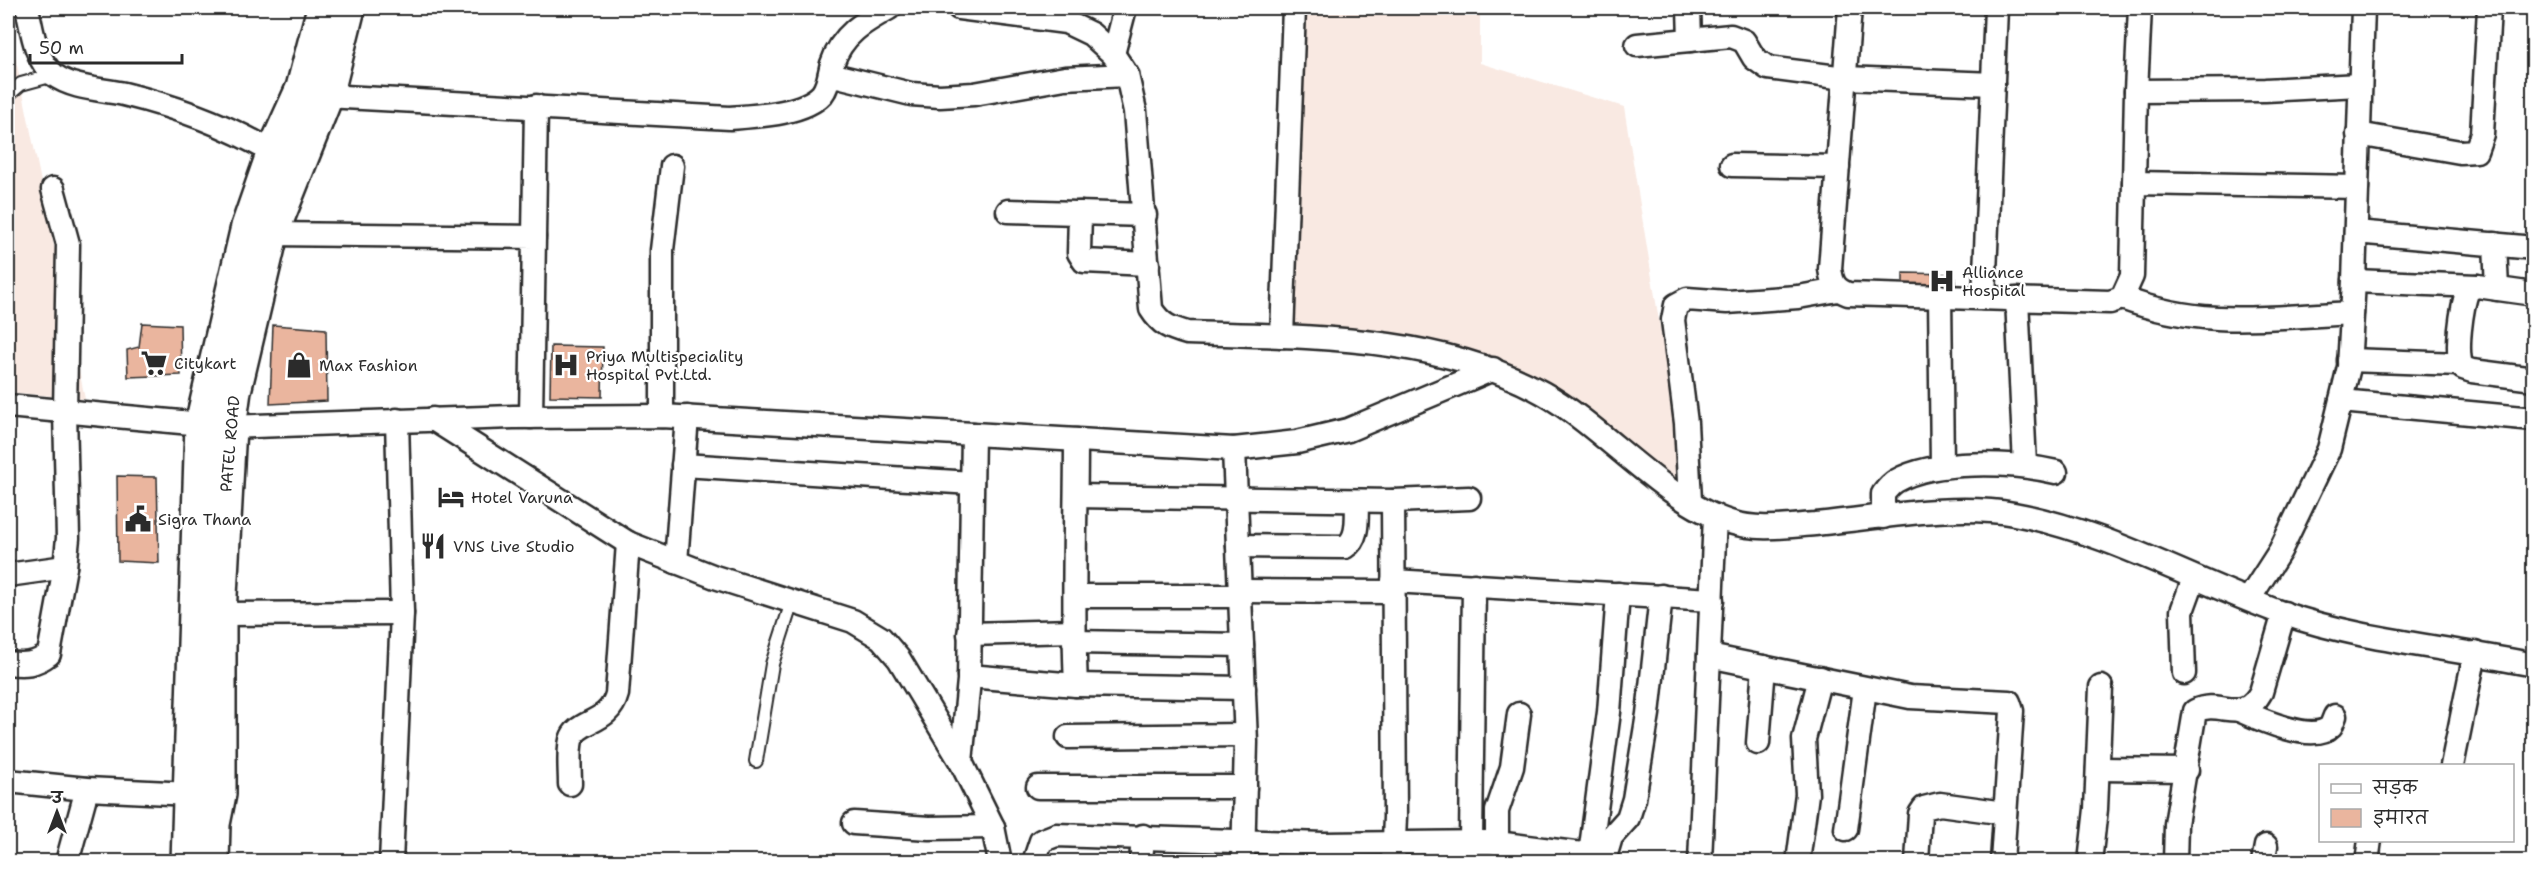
<svg xmlns="http://www.w3.org/2000/svg" width="2541" height="869" font-family="'Shantell Sans','Playpen Sans Deva',sans-serif">
	<rect width="100%" height="100%" fill="#fff"/>
	<filter id="ink" filterUnits="userSpaceOnUse"><feTurbulence type="fractalNoise" baseFrequency=".0167" numOctaves="2"/><feDisplacementMap in="SourceGraphic" scale="12" xChannelSelector="R" yChannelSelector="G"/><feConvolveMatrix kernelMatrix="1 2 1 2 8 2 1 2 1" color-interpolation-filters="sRGB"/></filter>
	<g filter="url(#ink)">
		<g fill="#f9e9e2">
			<polygon points="1307,8 1480,8 1480,63 1624,107 1691,516 1556,405 1486,377 1381,346 1290,341"/>
			<polygon points="8,23 23,93 85,399 8,392"/>
		</g>
		<g fill="#eab59e" stroke="#2b2b2b" stroke-width="1.5">
			<polygon points="1903,273 1955,274 1955,293 1903,292"/>
			<polygon points="142,323 180,325 181,375 128,377 127,350 139,347"/>
			<polygon points="273,325 326,329 327,401 270,404"/>
			<polygon points="551,346 603,347 602,397 550,396"/>
			<polygon points="117,476 157,477 159,563 118,561"/>
		</g>
		<g fill="none" stroke-linecap="round" stroke-linejoin="round">
			<g stroke="#2b2b2b" stroke-width="16">
				<g id="lane">
					<polyline points="8,95 21,84 54,75"/>
					<polyline points="756,761 772,664 792,602"/>
				</g>
			</g>
			<g stroke="#2b2b2b" stroke-width="27">
				<g id="street">
					<path d="M27 8C32 29 35 60 54 75 73 89 102 89 124 94 181 108 236 128 285 160"/>
					<path d="M959 8 1066 22 1091 34 1113 54 1127 75 1135 111 1151 309C1161 325 1170 328 1187 333 1305 337 1437 334 1543 393 1604 427 1665 502 1730 522 1758 531 1787 526 1815 524 1878 518 1952 503 2014 514 2107 531 2193 581 2282 613 2358 640 2454 648 2534 665"/>
					<polyline points="1689,8 1690,40"/>
					<path d="M1850 8 1830 269C1832 283 1835 289 1848 294L2110 302 2122 298 2132 276 2136 91 2140 8"/>
					<polyline points="1637,45 1731,36 1744,41 1754,58 1768,68 1845,78 1993,84"/>
					<polyline points="1113,54 1125,8"/>
					<polyline points="830,74 911,94 940,96 974,94 1065,78 1127,75"/>
					<path d="M313 91 326 96 730 118C755 116 804 114 822 94 829 85 829 74 832 64 842 34 864 22 889 8"/>
					<polyline points="2136,91 2265,90 2359,85"/>
					<polyline points="2358,134 2460,152 2476,151 2482,134 2489,8"/>
					<polyline points="1732,165 1838,167"/>
					<polyline points="2134,183 2357,187"/>
					<polyline points="1008,211 1145,215"/>
					<polyline points="1080,213 1079,253 1084,261 1148,264"/>
					<polyline points="260,230 271,234 534,237 531,417"/>
					<polyline points="2356,232 2534,248"/>
					<polyline points="534,237 536,106"/>
					<polyline points="2495,244 2497,289"/>
					<polyline points="2354,281 2477,286"/>
					<path d="M2534 294 2477 286 2468 290C2462 305 2454 356 2463 368L2472 371 2534 379"/>
					<polyline points="1940,296 1942,466"/>
					<polyline points="1984,298 1996,8"/>
					<path d="M2122 298C2203 329 2269 317 2352 313"/>
					<polyline points="2017,299 2025,465"/>
					<polyline points="1282,336 1294,8"/>
					<polyline points="2349,360 2459,364"/>
					<polyline points="2341,401 2534,419"/>
					<polyline points="8,406 202,424"/>
					<polyline points="662,416 662,250 672,166"/>
					<polyline points="433,419 628,543 715,577 853,621 881,638 899,659 961,762 993,827 1000,862"/>
					<polyline points="229,427 513,417 662,416 1234,449 1297,442 1348,430 1493,369"/>
					<polyline points="1234,449 1246,742 1243,862"/>
					<polyline points="683,465 972,483"/>
					<polyline points="1076,496 1393,501 1469,498"/>
					<polyline points="1690,501 1686,423 1673,320 1676,305 1687,299 1727,302 1798,297 1838,290"/>
					<path d="M1883 517V494C1886 490 1891 484 1896 481 1934 459 2014 462 2056 472"/>
					<path d="M1238 546 1345 547C1360 538 1356 516 1357 501"/>
					<polyline points="676,562 687,417"/>
					<polyline points="8,575 65,567"/>
					<polyline points="1393,581 1712,600"/>
					<polyline points="1240,591 1393,592"/>
					<polyline points="1076,596 1240,596"/>
					<polyline points="2249,599 2280,551 2329,449 2349,367 2354,281 2363,8"/>
					<polyline points="219,614 402,613"/>
					<polyline points="969,634 1073,631"/>
					<polyline points="1074,642 1242,645"/>
					<polyline points="1709,656 1910,697 2009,702 2012,711 2002,862"/>
					<path d="M8 663C24 665 35 665 49 654L65 567 68 538 65 412 68 244 53 189"/>
					<polyline points="2184,673 2182,611 2194,578"/>
					<polyline points="969,676 1076,685 1244,688"/>
					<path d="M1076 685C1072 604 1076 522 1076 440"/>
					<path d="M2239 710C2259 719 2314 744 2331 726L2335 716"/>
					<polyline points="1068,737 1245,735"/>
					<polyline points="1758,743 1764,667"/>
					<polyline points="961,762 969,680 973,434"/>
					<polyline points="2452,766 2475,653"/>
					<polyline points="2098,769 2187,770"/>
					<polyline points="8,781 87,789 190,794"/>
					<path d="M570 784C570 771 568 753 571 740 577 719 609 725 617 694L628 543"/>
					<polyline points="1038,787 1245,787"/>
					<polyline points="854,823 929,828 993,827"/>
					<polyline points="1846,829 1865,689"/>
					<polyline points="1471,842 1474,585"/>
					<polyline points="1497,843 1497,811 1512,767 1519,714"/>
					<polyline points="1917,861 1920,814 1924,808 1940,804 2005,813"/>
					<polyline points="67,862 87,789"/>
					<polyline points="391,862 402,613 397,420"/>
					<polyline points="1034,862 1041,841 1056,835 1324,844 1489,842 1590,855"/>
					<polyline points="1141,862 1143,836"/>
					<polyline points="1393,862 1395,817 1393,501"/>
					<polyline points="1589,862 1609,712 1618,594"/>
					<polyline points="1599,862 1605,857 1611,837 1628,818 1634,799 1648,714 1661,596"/>
					<polyline points="1700,862 1715,516"/>
					<polyline points="1798,862 1807,794 1804,739 1820,678"/>
					<polyline points="2090,862 2096,809 2101,687"/>
					<path d="M2175 862 2176 824 2195 711C2221 698 2242 726 2261 692L2284 613"/>
					<polyline points="2263,862 2266,846"/>
					<polyline points="2367,862 2370,840"/>
				</g>
			</g>
			<g stroke="#2b2b2b" stroke-width="38">
				<g id="secondary">
					<polyline points="188,862 202,424 248,227 274,152 303,88 324,8"/>
					<polyline points="212,862 213,824 219,794 219,614 229,427 234,391 271,234 326,96 348,8"/>
				</g>
			</g>
			<use href="#lane" stroke="#fff" stroke-width="12"/>
			<use href="#street" stroke="#fff" stroke-width="22"/>
			<use href="#secondary" stroke="#fff" stroke-width="33"/>
		</g>
	</g>
	<defs>
		<g id="hospital-bare" transform="scale(2.07)"><path d="M-5-5h3v3.5h4V-5h3V5h-3V1.5h-4V5h-3Z" fill="#2b2b2b" stroke="#fff" stroke-width="2.5" paint-order="stroke"/></g>
		<g id="supermarket-bare" transform="scale(2.07)"><path d="M-6-5.5h2.5l.6 2H6L4.5 2H-2.5L-4.4-4H-6ZM-1.5 3.2a1.3 1.3 0 1 0 .1 0ZM3 3.2a1.3 1.3 0 1 0 .1 0Z" fill="#2b2b2b" stroke="#fff" stroke-width="2.5" paint-order="stroke"/></g>
		<g id="shop-bare" transform="scale(2.07)"><path d="M-5-2.5h2.3a2.7 3.5 0 0 1 5.4 0H5L5.5 6h-11ZM-1.5-2.5h3a1.5 2.3 0 0 0-3 0Z" fill="#2b2b2b" stroke="#fff" stroke-width="2.5" paint-order="stroke"/></g>
		<g id="hotel-bare" transform="scale(2.07)"><path d="M-6-4.5h1.5V1H6V5H4.5V3h-9V5H-6ZM-4 0a1.8 1.8 0 1 1 3.6 0ZM.5 0V-2.5h3Q6-2.5 6 0Z" fill="#2b2b2b" stroke="#fff" stroke-width="2.5" paint-order="stroke"/></g>
		<g id="civic-bare" transform="scale(2.07)"><path d="M-.6-6.5H3V-4.5H.6V-3L4-1V1h2V6H-6V1h2V-1L-.6-3ZM-1.2 2.5V6h2.4V2.5Z" fill="#2b2b2b" stroke="#fff" stroke-width="2.5" paint-order="stroke"/></g>
		<g id="restaurant-bare" transform="scale(2.07)"><path d="M-5-6h1v4h1v-4h1v4h1v-4h1v5L-1.5 .5V6h-2V.5L-5-1ZM5-6V6H3V1.5H1.5Q1.5-4 5-6Z" fill="#2b2b2b" stroke="#fff" stroke-width="2.5" paint-order="stroke"/></g>
	</defs>
	<g fill-rule="evenodd">
		<use href="#hospital-bare" x="1942" y="281"/>
		<use href="#supermarket-bare" x="154" y="363"/>
		<use href="#shop-bare" x="299" y="365"/>
		<use href="#hospital-bare" x="566" y="365"/>
		<use href="#hotel-bare" x="451" y="497"/>
		<use href="#civic-bare" x="138" y="519"/>
		<use href="#restaurant-bare" x="433" y="546"/>
	</g>
	<g text-anchor="middle" dominant-baseline="central" stroke-width="4.5" stroke-linejoin="round" paint-order="stroke">
		<g font-size="16" fill="#2b2b2b" stroke="#fff" text-anchor="start">
			<text x="1962" y="272">Alliance<tspan x="1962" dy="18">Hospital</tspan></text>
			<text x="586" y="356">Priya Multispeciality<tspan x="586" dy="18">Hospital Pvt.Ltd.</tspan></text>
			<text x="174" y="363">Citykart</text>
			<text x="319" y="365">Max Fashion</text>
			<text x="471" y="497">Hotel Varuna</text>
			<text x="158" y="519">Sigra Thana</text>
			<text x="453" y="546">VNS Live Studio</text>
		</g>
		<g font-size="16" fill="#2b2b2b" stroke="#fff">
			<text transform="translate(230 444) rotate(-85)">PATEL ROAD</text>
		</g>
	</g>
	<rect width="2541" height="869" fill="none" stroke="#fff" stroke-width="30"/>
	<rect x="15" y="15" width="2511" height="839" fill="none" stroke="#2b2b2b" stroke-width="2" filter="url(#ink)"/>
	<rect x="2319" y="764" width="195" height="78" fill="#ffffff" stroke="#aaaaaa" stroke-width="1.5"/>
	<rect x="2331" y="784" width="30" height="9" fill="#ffffff" stroke="#aaaaaa" stroke-width="1.5"/>
	<text x="2373" y="794" font-size="18" fill="#2b2b2b">सड़क</text>
	<rect x="2331" y="809" width="30" height="18" fill="#eab59e" stroke="#aaaaaa" stroke-width="1.5"/>
	<text x="2373" y="824" font-size="18" fill="#2b2b2b">इमारत</text>
	<g transform="translate(57 812)" stroke="#ffffff" stroke-width="4.5" paint-order="stroke">
	<path d="M0-4.5L10 22L0 15L-10 22Z" fill="#2b2b2b"/>
	<text y="-9" font-size="16" font-weight="bold" text-anchor="middle" fill="#2b2b2b">उ</text>
	</g>
	<path d="M30 54v9h152v-9" fill="none" stroke="#2b2b2b" stroke-width="3"/>
	<text x="39" y="54" font-size="18" fill="#2b2b2b" stroke="#ffffff" stroke-width="4.5" paint-order="stroke">50 m</text>
</svg>
